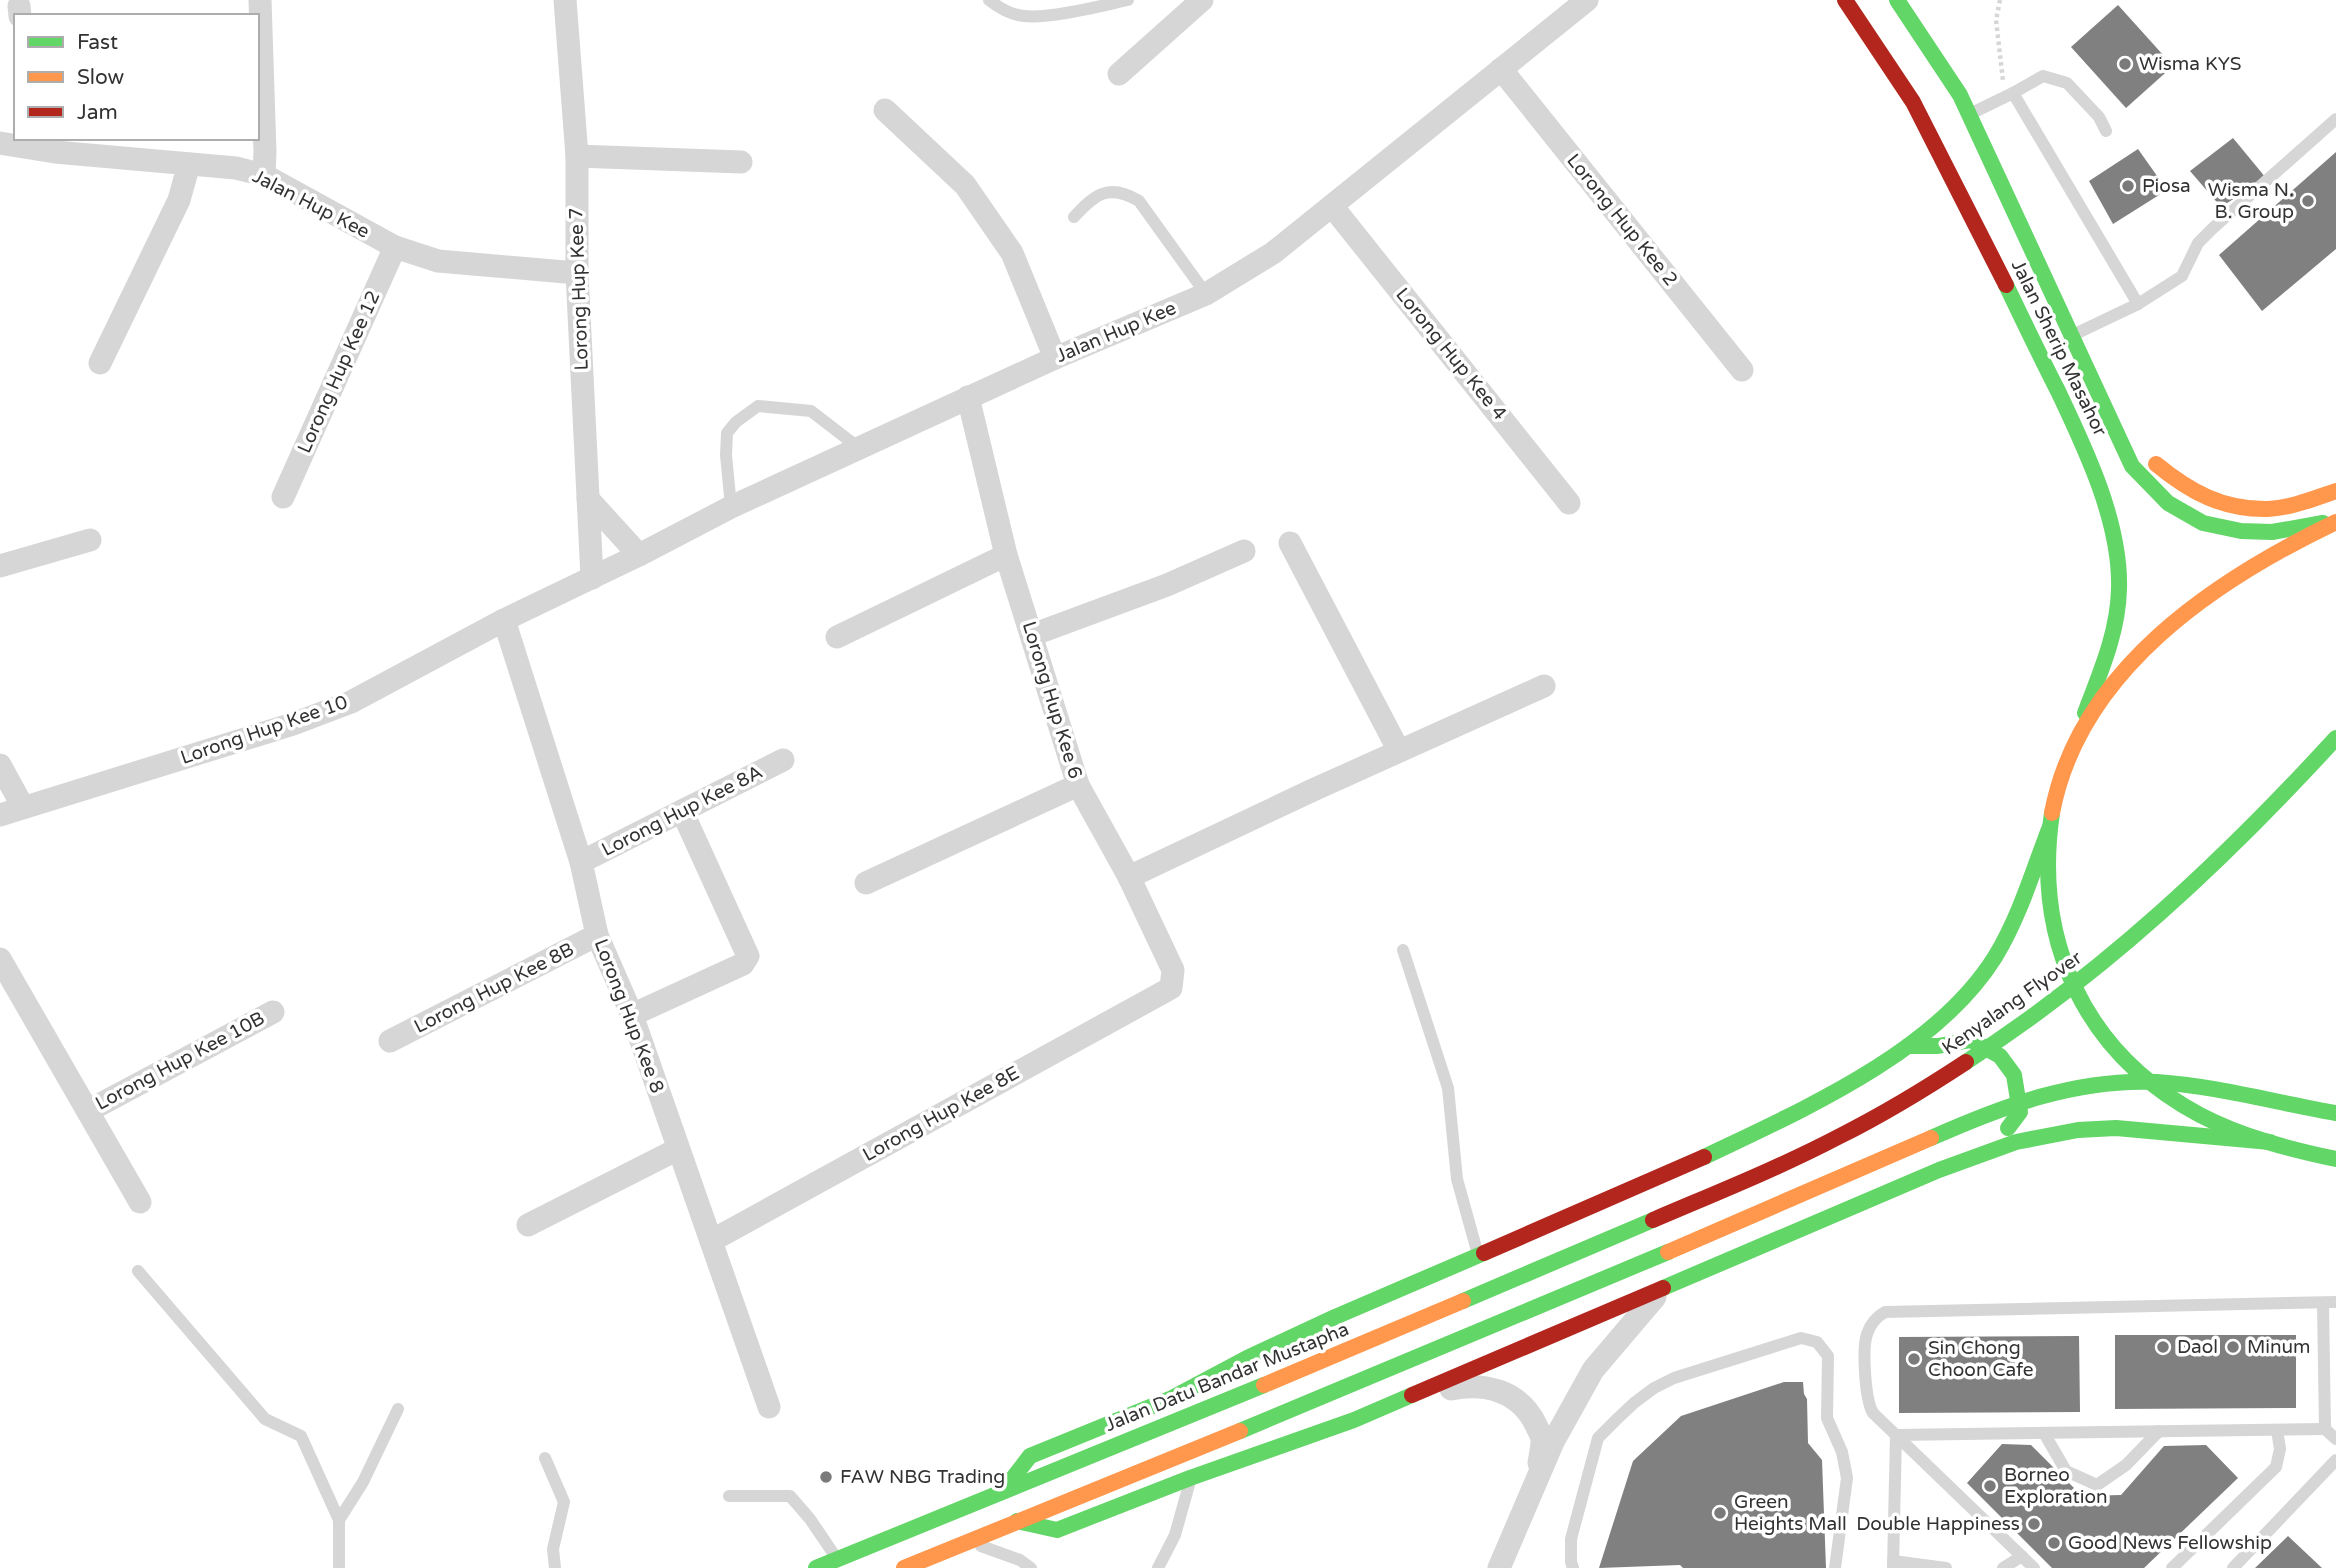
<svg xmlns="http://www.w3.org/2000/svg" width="2336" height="1568" font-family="'Varela Round',sans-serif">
	<rect width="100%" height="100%" fill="#fff"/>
	<g fill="#808080">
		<polygon points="2118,5 2173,66 2126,108 2071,47"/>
		<polygon points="2233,138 2266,178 2221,207 2190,171"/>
		<polygon points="2138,149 2167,190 2113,224 2089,181"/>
		<polygon points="2336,152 2336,249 2262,311 2219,255"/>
		<polygon points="2115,1335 2296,1335 2296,1408 2115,1409"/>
		<polygon points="2079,1336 2080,1412 1899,1413 1899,1337"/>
		<polygon points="1784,1382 1803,1382 1804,1394 1807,1399 1808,1443 1822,1460 1826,1568 1683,1568 1680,1565 1599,1568 1633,1461 1681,1416"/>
		<polygon points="2002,1444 2031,1445 2082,1496 2121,1495 2164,1446 2206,1445 2238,1478 2144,1568 2052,1568 1967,1483"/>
		<polygon points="2288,1536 2322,1568 2255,1568"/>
	</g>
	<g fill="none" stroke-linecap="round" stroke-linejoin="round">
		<polyline stroke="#d6d6d6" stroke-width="4.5" stroke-dasharray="3.5 3.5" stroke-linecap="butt" points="2000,0 1996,20 2003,81"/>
		<g stroke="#d6d6d6" stroke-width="12">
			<path d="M989 0C998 7 1012 15 1024 16 1050 19 1100 6 1128 0"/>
			<polyline points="2013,93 2043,76 2067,83 2099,117 2106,131"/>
			<polyline points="1970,114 2013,93 2138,304"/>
			<path d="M1074 217C1095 194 1109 183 1139 201L1206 294"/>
			<polyline points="2073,335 2138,304 2182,276 2198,243 2212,229 2336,119"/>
			<polyline points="731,507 726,455 727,433 736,422 758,406 811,411 859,448"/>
			<polyline points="1403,950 1448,1088 1457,1179 1477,1251"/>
			<polyline points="138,1271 265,1419 301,1436 339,1520 339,1568"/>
			<polyline points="2323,1303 2325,1429 2336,1439"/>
			<polyline points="2044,1433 2066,1471 2097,1485 2126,1465 2159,1431"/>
			<polyline points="545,1458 564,1502 553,1549 555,1568"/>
			<polyline points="729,1496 790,1496 810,1519 835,1556"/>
			<polyline points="339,1520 363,1482 398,1409"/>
			<polyline points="981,1546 1020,1560 1031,1568"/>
			<polyline points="1893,1561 1946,1568"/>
			<polyline points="1158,1568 1175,1535 1189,1485"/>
			<polyline points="1573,1568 1571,1562 1571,1539 1598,1438 1617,1419 1634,1403 1654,1388 1674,1378 1801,1338 1817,1342 1828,1356 1827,1418 1842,1452 1847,1478 1835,1568"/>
			<polyline points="1893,1568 1896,1435 2325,1429"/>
			<polyline points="2003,1568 2022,1556"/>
			<path d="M2034 1568 1873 1413C1865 1400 1862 1349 1867 1334 1870 1325 1876 1317 1885 1312L2336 1302"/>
			<polyline points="2172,1568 2276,1467 2280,1449 2277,1430"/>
			<polyline points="2233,1568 2336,1460"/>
		</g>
		<g stroke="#d6d6d6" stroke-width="23">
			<polyline points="260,0 265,152 264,175"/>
			<polyline points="565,0 577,156 577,273 592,578"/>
			<polyline points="19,6 20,16"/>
			<polyline points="1501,69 1742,370"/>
			<polyline points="1119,74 1202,0"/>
			<polyline points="885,110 965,185 1012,253 1055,358"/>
			<polyline points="0,143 55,152 236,168 264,175 395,247 438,261 577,273"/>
			<polyline points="577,156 741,162"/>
			<polyline points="1332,206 1569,503"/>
			<polyline points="100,363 179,200 189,164"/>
			<polyline points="283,497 395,247"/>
			<polyline points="588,499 639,555"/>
			<polyline points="1290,543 1399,751"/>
			<polyline points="0,566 90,540"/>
			<polyline points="504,620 581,862 597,935 632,1015 769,1407"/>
			<polyline points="1032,635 1167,585 1244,551"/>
			<polyline points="837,637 1006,555"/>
			<polyline points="0,765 23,807"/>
			<polyline points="0,815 293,724 351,702 504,620 639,555 731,507 1055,358 1206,294 1273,253 1587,0"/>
			<polyline points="581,862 783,760"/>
			<polyline points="1129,877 1313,790 1544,686"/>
			<polyline points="866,883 1078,785"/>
			<polyline points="0,959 140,1202"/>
			<polyline points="632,1015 743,964 748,956 682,811"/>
			<polyline points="390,1041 597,935"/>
			<polyline points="88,1111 273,1012"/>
			<polyline points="528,1225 678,1149"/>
			<polyline points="711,1241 1171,988 1173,970 1129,877 1078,785 1006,555 968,397"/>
			<path d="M1451 1389C1485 1382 1520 1391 1536 1425 1538 1430 1542 1435 1542 1441 1542 1448 1540 1456 1539 1463"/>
			<polyline points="1499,1568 1553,1442 1593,1370 1655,1297"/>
		</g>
		<g stroke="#63d668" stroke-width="16">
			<polyline points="1897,0 1960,95 2132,466 2168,503 2203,523 2241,531 2272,532 2323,523"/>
			<path d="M2006 285C2023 320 2040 356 2058 391 2086 450 2121 523 2119 589 2118 633 2100 673 2085 713"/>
			<path d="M2052 813C2033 941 2084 1053 2200 1115 2242 1137 2289 1149 2336 1159"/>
			<polyline points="1908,1046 1938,1046 1971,1040 2000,1056 2014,1075 2020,1112 2008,1128"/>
			<path d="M1704 1157C1802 1110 1935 1053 1995 957 2019 918 2033 871 2049 829"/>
			<polyline points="1663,1288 1939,1170 2016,1142 2078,1130 2116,1128 2270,1142"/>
			<polyline points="1463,1301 1653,1220"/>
			<polyline points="1240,1431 1668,1252"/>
			<polyline points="1003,1491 1030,1456 1170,1399 1247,1358 1335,1317 1484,1253"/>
			<polyline points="1017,1521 1057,1530 1190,1478 1354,1420 1412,1395"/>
			<polyline points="816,1568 1264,1385"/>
		</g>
		<g stroke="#ff974d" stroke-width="16">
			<path d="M2156 464C2190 492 2223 510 2268 509 2291 508 2315 498 2336 491"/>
			<path d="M2052 813C2079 670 2215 580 2336 522"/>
			<polyline points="1264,1385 1463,1301"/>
			<polyline points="904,1568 1240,1431"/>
		</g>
		<g stroke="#b3261e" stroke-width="16">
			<polyline points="1845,0 1913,102 2006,285"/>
			<polyline points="1484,1253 1704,1157"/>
			<polyline points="1412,1395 1663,1288"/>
		</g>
		<g stroke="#63d668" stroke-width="16">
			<path d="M1966 1062C2105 972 2224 860 2336 738"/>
			<path d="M1931 1138C2003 1106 2077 1078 2157 1082 2217 1086 2277 1103 2336 1113"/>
		</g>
		<polyline stroke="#ff974d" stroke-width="16" points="1668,1252 1931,1138"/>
		<path stroke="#b3261e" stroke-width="16" d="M1653 1220C1716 1193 1779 1168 1840 1136 1884 1114 1925 1089 1966 1062"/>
	</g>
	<g fill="#7a7a7a" stroke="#fff" stroke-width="2.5">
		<circle cx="2125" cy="64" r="7"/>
		<circle cx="2128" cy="186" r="7"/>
		<circle cx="2308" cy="201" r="7"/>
		<circle cx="2163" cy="1347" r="7"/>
		<circle cx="2233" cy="1347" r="7"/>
		<circle cx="1914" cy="1359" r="7"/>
		<circle cx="826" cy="1477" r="7"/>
		<circle cx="1990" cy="1486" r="7"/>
		<circle cx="1720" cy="1513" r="7"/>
		<circle cx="2034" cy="1524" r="7"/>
		<circle cx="2054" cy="1543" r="7"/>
	</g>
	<g text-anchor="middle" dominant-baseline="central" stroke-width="7" stroke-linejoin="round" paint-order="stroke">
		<g font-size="19" fill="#323232" stroke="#fff" text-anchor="start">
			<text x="2139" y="64">Wisma KYS</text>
			<text x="2142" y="186">Piosa</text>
			<text x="2294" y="190" text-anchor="end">Wisma N.<tspan x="2294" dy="22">B. Group</tspan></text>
			<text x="2177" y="1347">Daol</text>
			<text x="2247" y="1347">Minum</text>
			<text x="1928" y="1348">Sin Chong<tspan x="1928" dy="22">Choon Cafe</tspan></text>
			<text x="2004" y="1475">Borneo<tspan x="2004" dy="22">Exploration</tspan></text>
			<text x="840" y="1477">FAW NBG Trading</text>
			<text x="1734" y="1502">Green<tspan x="1734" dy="22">Heights Mall</tspan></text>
			<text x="2020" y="1524" text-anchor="end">Double Happiness</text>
			<text x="2068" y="1543">Good News Fellowship</text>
		</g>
		<g font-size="19" fill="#323232" stroke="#fff">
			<text transform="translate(311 204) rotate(27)">Jalan Hup Kee</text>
			<text transform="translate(1622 220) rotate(51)">Lorong Hup Kee 2</text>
			<text transform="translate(579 289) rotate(-92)">Lorong Hup Kee 7</text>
			<text transform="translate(1116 332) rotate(-23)">Jalan Hup Kee</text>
			<text transform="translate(2059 348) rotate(64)">Jalan Sherip Masahor</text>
			<text transform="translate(1451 354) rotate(51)">Lorong Hup Kee 4</text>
			<text transform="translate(339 372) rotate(-66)">Lorong Hup Kee 12</text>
			<text transform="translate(1052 700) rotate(73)">Lorong Hup Kee 6</text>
			<text transform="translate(264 730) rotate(-19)">Lorong Hup Kee 10</text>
			<text transform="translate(682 811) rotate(-27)">Lorong Hup Kee 8A</text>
			<text transform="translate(494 988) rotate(-27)">Lorong Hup Kee 8B</text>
			<text transform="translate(2012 1003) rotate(-35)">Kenyalang Flyover</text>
			<text transform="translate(629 1016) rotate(69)">Lorong Hup Kee 8</text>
			<text transform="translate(180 1061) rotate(-28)">Lorong Hup Kee 10B</text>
			<text transform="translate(941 1114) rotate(-29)">Lorong Hup Kee 8E</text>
			<text transform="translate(1227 1377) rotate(-22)">Jalan Datu Bandar Mustapha</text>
		</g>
	</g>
	<rect x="14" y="14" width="245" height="126" fill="#ffffff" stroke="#adadad" stroke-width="2"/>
	<rect x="28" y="37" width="35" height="10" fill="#63d668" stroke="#adadad" stroke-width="2"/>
	<text x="77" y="49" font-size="21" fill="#323232">Fast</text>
	<rect x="28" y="72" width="35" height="10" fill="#ff974d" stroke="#adadad" stroke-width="2"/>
	<text x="77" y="84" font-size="21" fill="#323232">Slow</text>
	<rect x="28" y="107" width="35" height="10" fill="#b3261e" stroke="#adadad" stroke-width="2"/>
	<text x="77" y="119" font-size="21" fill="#323232">Jam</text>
</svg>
